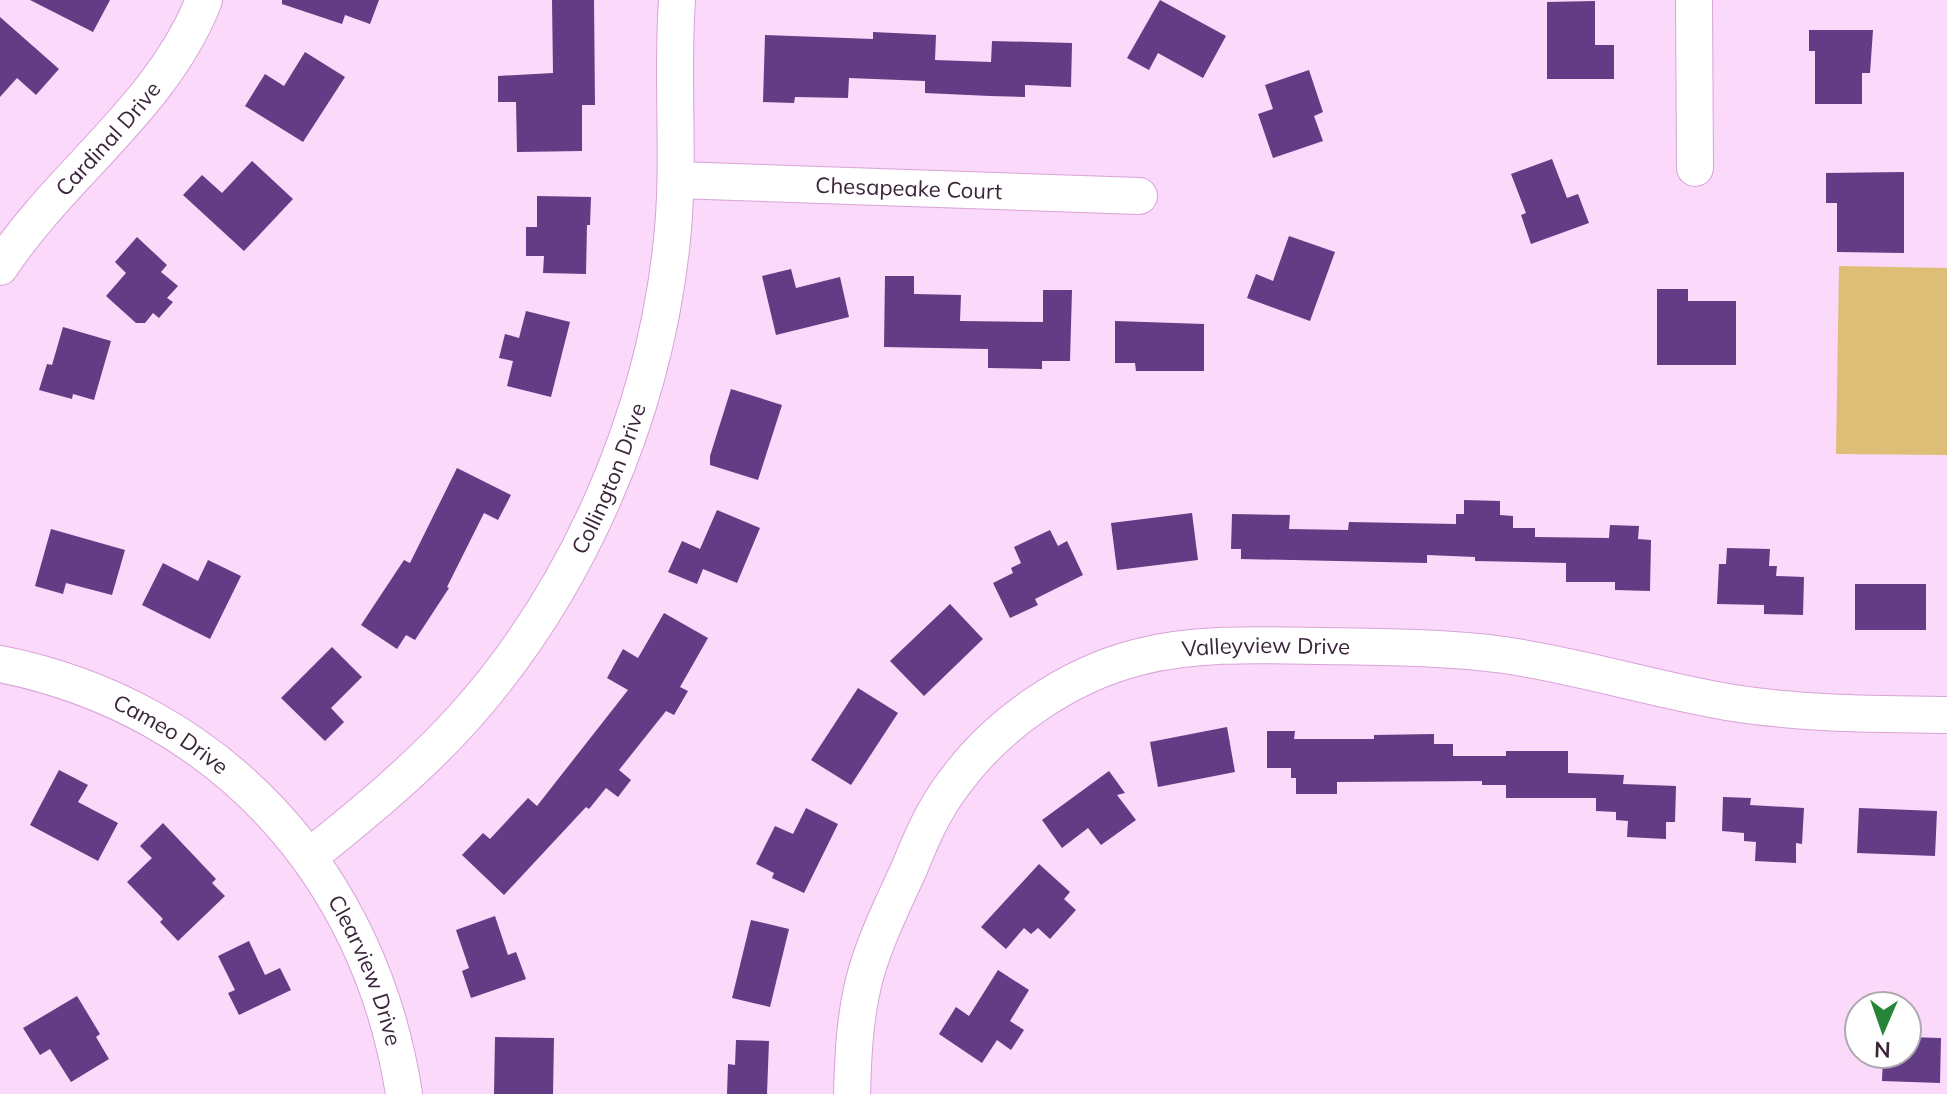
<svg xmlns="http://www.w3.org/2000/svg" width="1947" height="1094" font-family="Mulish,sans-serif">
	<rect width="100%" height="100%" fill="#fad9fa"/>
	<polygon fill="#debe76" points="1839,266 1947,268 1947,455 1836,454"/>
	<g fill="#623c84">
		<polygon points="30,0 110,0 93,32"/>
		<polygon points="282,0 379,0 370,24 345,15 342,24 282,4"/>
		<polygon points="552,0 594,0 595,105 582,105 582,151 517,152 516,102 498,102 498,76 553,73"/>
		<polygon points="1160,0 1226,36 1203,78 1158,53 1149,70 1127,58"/>
		<polygon points="1595,1 1595,45 1614,45 1614,79 1547,79 1547,2"/>
		<polygon points="0,17 59,69 36,95 17,78 0,97"/>
		<polygon points="1809,30 1873,30 1870,73 1862,73 1862,104 1815,104 1815,51 1809,51"/>
		<polygon points="873,32 936,35 935,60 991,62 992,41 1072,43 1071,87 1025,85 1025,97 990,96 925,93 925,81 849,78 848,98 795,97 794,103 763,102 765,35 873,39"/>
		<polygon points="305,52 345,77 303,142 245,106 265,74 284,86"/>
		<polygon points="1309,70 1323,112 1314,116 1323,141 1273,158 1258,114 1273,109 1265,85"/>
		<polygon points="1552,159 1567,198 1578,194 1589,223 1531,244 1521,215 1526,213 1511,174"/>
		<polygon points="252,161 293,199 244,251 183,195 202,175 222,193"/>
		<polygon points="1904,172 1904,253 1837,252 1837,203 1826,203 1826,173"/>
		<polygon points="537,196 591,197 590,225 587,225 586,274 543,273 544,256 526,256 526,227 537,227"/>
		<polygon points="1289,236 1335,252 1310,321 1247,298 1256,274 1273,281"/>
		<polygon points="137,237 167,265 161,272 178,286 167,298 173,302 159,318 153,313 145,323 136,323 106,296 126,273 115,262"/>
		<polygon points="791,269 796,288 840,277 849,317 776,335 762,276"/>
		<polygon points="885,276 914,276 914,294 961,295 960,321 1043,322 1043,290 1072,290 1070,361 1042,361 1042,369 988,368 988,349 884,347"/>
		<polygon points="1657,289 1688,289 1688,301 1736,301 1736,365 1657,365"/>
		<polygon points="526,311 570,322 551,397 507,386 513,361 499,358 505,334 519,338"/>
		<polygon points="1115,321 1204,324 1204,371 1136,371 1135,363 1115,363"/>
		<polygon points="63,327 111,341 94,400 73,394 72,399 39,390 47,364 52,365"/>
		<polygon points="731,389 782,405 758,480 710,465 710,456"/>
		<polygon points="457,468 511,495 498,520 484,513 447,587 449,588 415,640 406,635 397,649 361,625 404,560 410,563"/>
		<polygon points="1464,500 1500,501 1500,515 1513,516 1513,528 1535,528 1535,537 1609,538 1610,525 1639,526 1638,539 1651,540 1650,591 1615,590 1615,582 1566,582 1566,563 1475,561 1475,557 1427,555 1427,563 1241,559 1241,549 1231,549 1232,514 1290,515 1289,529 1348,530 1349,522 1456,524 1456,514 1464,514"/>
		<polygon points="717,510 760,528 737,583 703,569 697,584 668,572 682,541 700,549"/>
		<polygon points="1192,513 1198,560 1117,570 1111,523"/>
		<polygon points="51,529 125,550 112,595 66,583 63,594 35,586"/>
		<polygon points="1050,530 1058,546 1067,541 1083,575 1035,599 1038,605 1010,618 993,583 1013,573 1011,568 1021,563 1014,547"/>
		<polygon points="1727,548 1770,549 1769,566 1777,566 1776,576 1804,577 1803,615 1764,614 1764,605 1717,604 1719,564 1726,564"/>
		<polygon points="208,560 241,576 210,639 142,605 163,563 198,581"/>
		<rect x="1855" y="584" width="71" height="46"/>
		<polygon points="950,604 983,639 924,696 890,661"/>
		<polygon points="664,613 708,638 680,687 688,691 674,715 666,711 619,770 631,780 618,797 606,788 589,809 586,807 504,895 462,855 483,833 490,839 528,798 537,806 628,690 607,678 623,649 638,658"/>
		<polygon points="332,647 362,677 331,708 344,722 325,741 281,698"/>
		<polygon points="858,688 898,713 851,785 811,760"/>
		<polygon points="1227,727 1235,772 1158,787 1150,742"/>
		<polygon points="1267,731 1295,731 1294,739 1374,739 1374,735 1434,734 1434,744 1453,744 1453,756 1506,756 1506,751 1568,751 1568,773 1624,775 1623,784 1676,786 1675,822 1666,822 1666,839 1627,837 1628,821 1616,820 1616,812 1596,811 1596,798 1506,798 1506,785 1482,785 1482,781 1337,782 1337,794 1296,794 1296,778 1291,778 1291,768 1267,768"/>
		<polygon points="59,770 88,785 78,802 118,823 98,861 30,825"/>
		<polygon points="1109,771 1125,793 1117,795 1136,820 1101,845 1088,828 1062,848 1042,820"/>
		<polygon points="1723,797 1751,798 1750,805 1804,808 1802,844 1796,843 1796,863 1755,861 1756,842 1744,841 1744,833 1722,831"/>
		<polygon points="806,808 838,824 804,893 772,878 774,873 756,864 775,826 793,834"/>
		<polygon points="1859,808 1937,811 1935,856 1857,853"/>
		<polygon points="163,823 216,879 212,883 225,896 178,941 160,922 163,919 127,882 152,858 140,846"/>
		<polygon points="1039,864 1070,892 1064,899 1076,910 1050,939 1038,928 1031,934 1024,928 1006,949 981,927"/>
		<polygon points="495,916 508,955 516,952 526,979 471,998 462,971 469,968 456,930"/>
		<polygon points="751,920 789,929 770,1007 732,998"/>
		<polygon points="249,941 265,975 280,968 291,990 239,1015 228,993 235,990 218,956"/>
		<polygon points="998,970 1029,990 1010,1021 1024,1030 1011,1050 997,1040 982,1063 939,1034 956,1007 969,1016"/>
		<polygon points="77,996 100,1034 96,1037 109,1059 71,1082 50,1049 40,1055 23,1028"/>
		<polygon points="495,1037 554,1038 553,1094 494,1094"/>
		<polygon points="1907,1037 1941,1038 1940,1083 1882,1081 1883,1054 1907,1054"/>
		<polygon points="736,1040 769,1041 767,1094 727,1094 728,1064 735,1065"/>
	</g>
	<g fill="none" stroke-linecap="round" stroke-linejoin="round">
		<g stroke="#d9a3d9" stroke-width="38">
			<g id="minor">
				<polyline points="1694,0 1695,168"/>
				<path id="s1" d="M677 180 1139 196"/>
				<path id="s2" d="M0 267C61 174 163 106 204 0"/>
				<path id="s3" d="M0 664C220 708 370 874 404 1094"/>
				<path id="s4" d="M309 857C364 813 420 767 467 714 579 587 652 417 671 249 681 166 671 83 677 0"/>
				<path id="s5" d="M852 1094C853 1055 855 1015 865 977 875 940 893 904 909 869 921 839 934 809 954 783 997 724 1067 675 1139 657 1198 642 1263 645 1324 646 1384 647 1444 647 1504 655 1579 666 1652 689 1727 702 1800 714 1873 714 1947 715"/>
			</g>
		</g>
		<use href="#minor" stroke="#fff" stroke-width="36"/>
	</g>
	<g text-anchor="middle" dominant-baseline="central" stroke-width="8" stroke-linejoin="round" paint-order="stroke">
		<g font-size="22" fill="#3a253b" stroke="#fff">
			<text stroke="none"><textPath href="#s2" startOffset="168">Cardinal Drive</textPath></text>
			<text stroke="none"><textPath href="#s1" startOffset="232">Chesapeake Court</textPath></text>
			<text stroke="none"><textPath href="#s4" startOffset="490">Collington Drive</textPath></text>
			<text stroke="none"><textPath href="#s5" startOffset="688">Valleyview Drive</textPath></text>
			<text stroke="none"><textPath href="#s3" startOffset="186">Cameo Drive</textPath></text>
			<text stroke="none"><textPath href="#s3" startOffset="500">Clearview Drive</textPath></text>
		</g>
	</g>
	<g transform="translate(1883 1030) rotate(182)"><circle r="38" fill="#ffffff" stroke="#b0a8b1" stroke-width="2"/>
	<path d="M0-6L14 30L0 20L-14 30Z" fill="#268537"/>
	<text y="-12" font-size="22" font-weight="bold" text-anchor="middle" fill="#3a253b">N</text>
	</g>
</svg>
